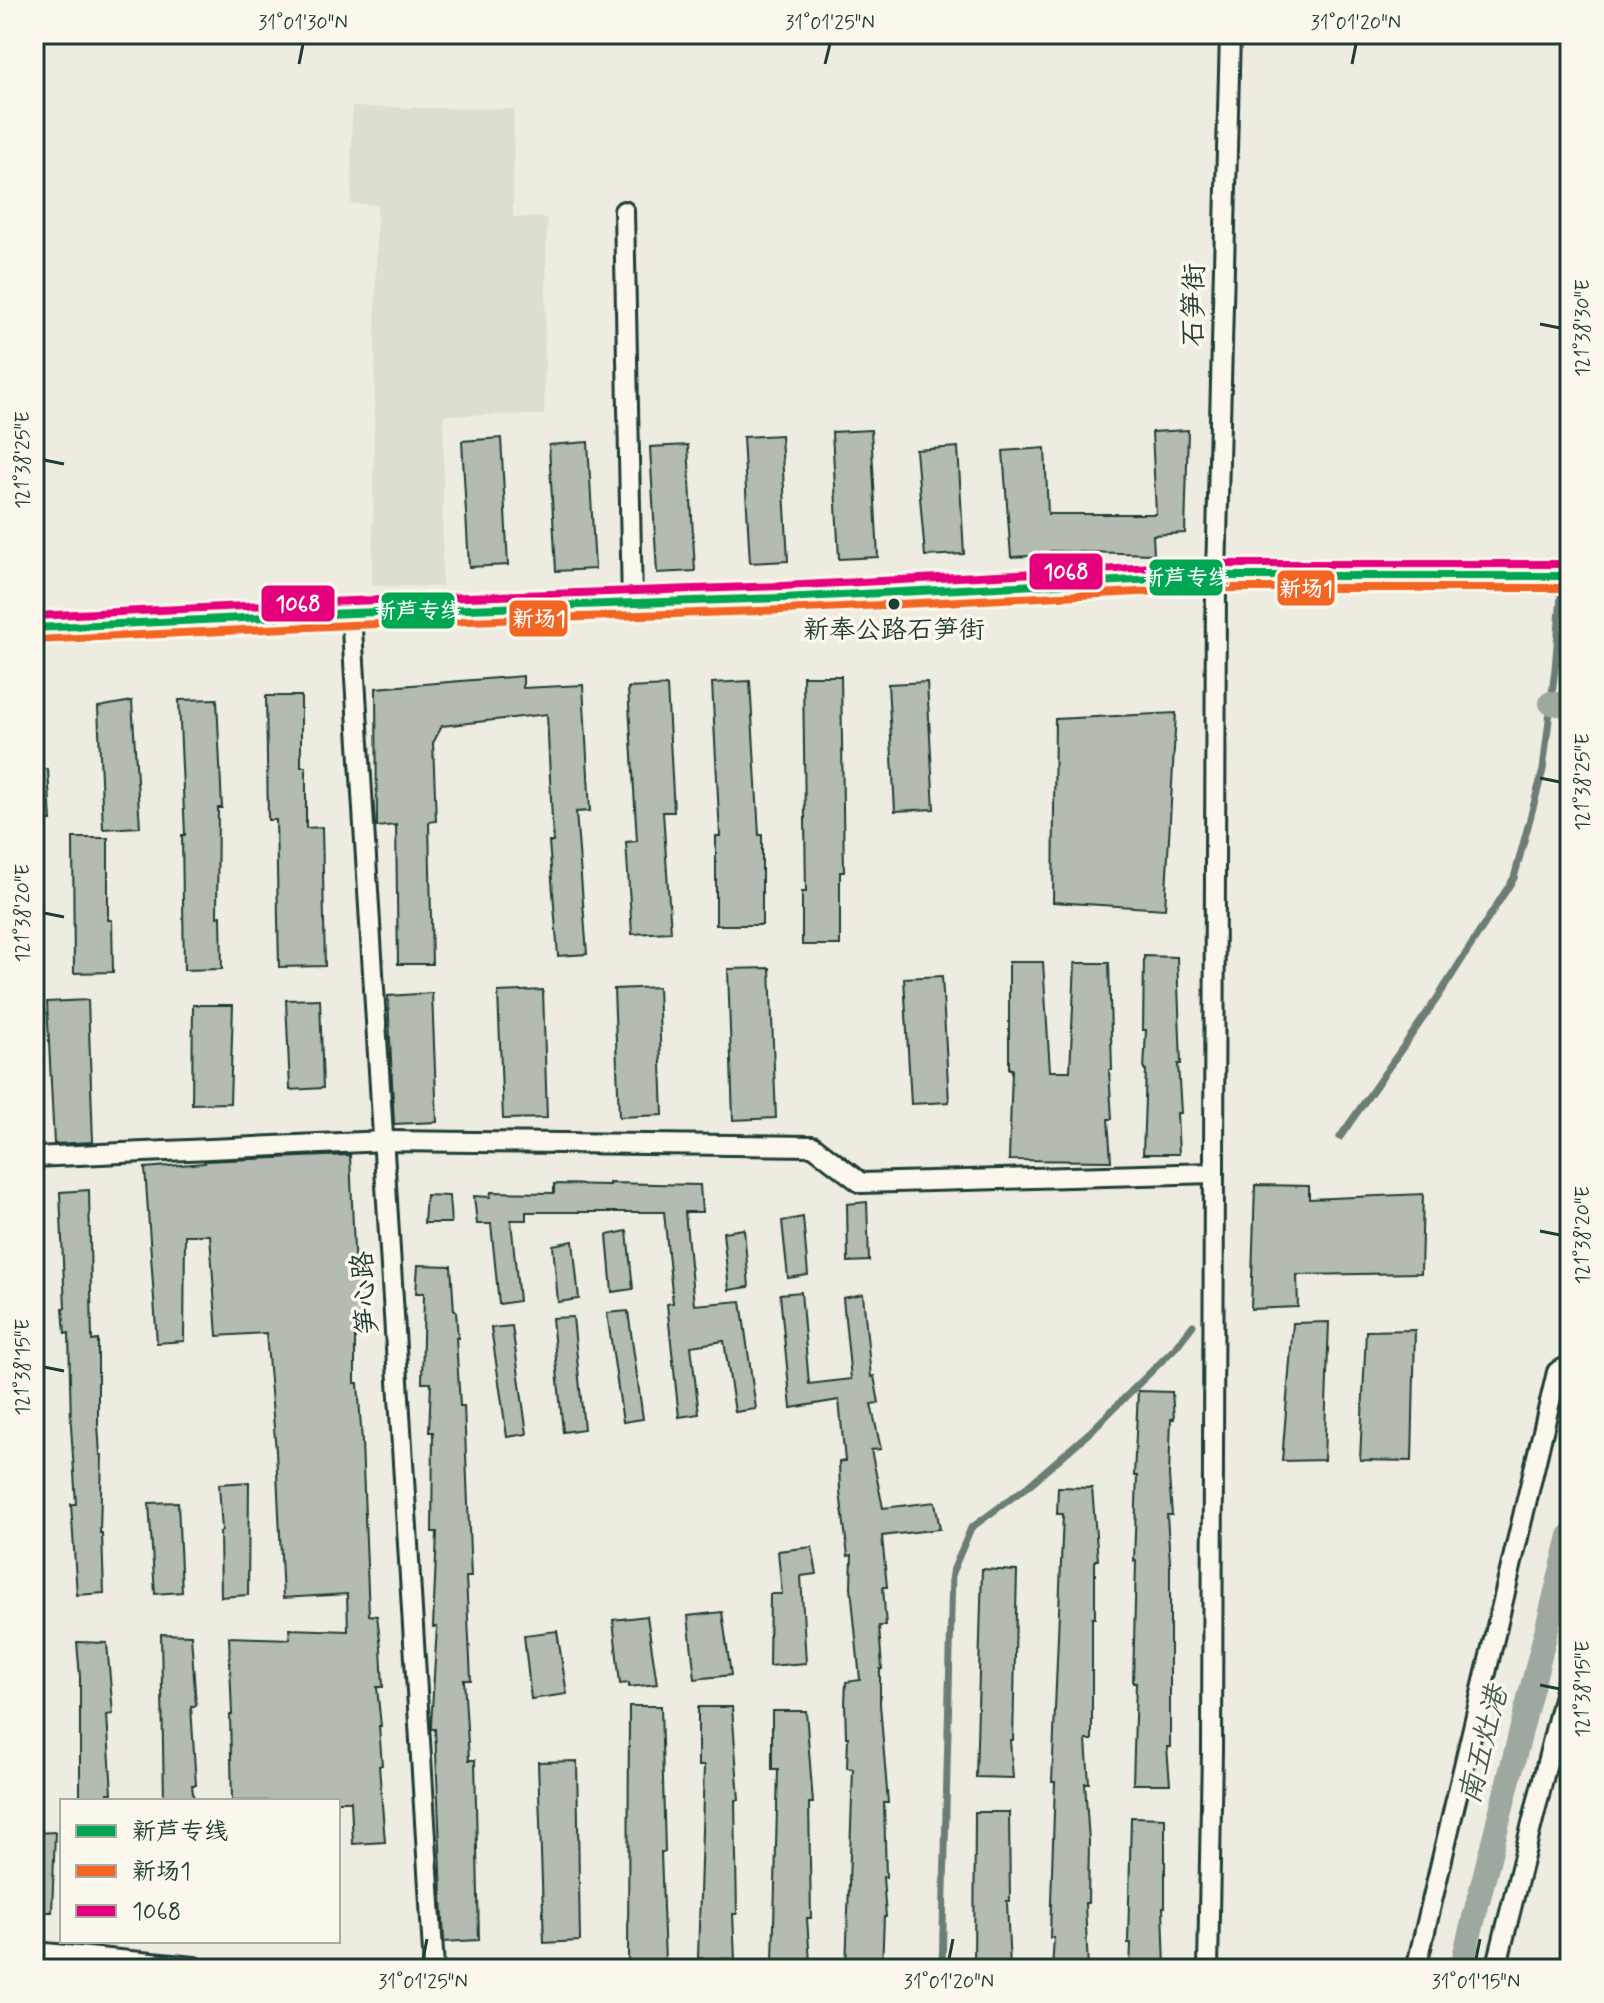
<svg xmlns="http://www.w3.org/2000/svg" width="1604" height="2003" font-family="Mynerve,'LXGW WenKai TC',sans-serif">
	<rect width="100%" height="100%" fill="#eeece1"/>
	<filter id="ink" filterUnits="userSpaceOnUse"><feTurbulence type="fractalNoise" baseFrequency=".0125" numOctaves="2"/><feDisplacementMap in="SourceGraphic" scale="16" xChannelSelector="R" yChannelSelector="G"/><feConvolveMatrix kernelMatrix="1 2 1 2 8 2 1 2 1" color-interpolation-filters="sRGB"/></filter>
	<g filter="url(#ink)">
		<polygon fill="#ddddd2" points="352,107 514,109 513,217 547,218 544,415 444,415 442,587 372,586 377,205 351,204"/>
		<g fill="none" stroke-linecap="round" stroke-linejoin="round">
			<g stroke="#6c7d74" stroke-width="7">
				<polyline points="1563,571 1570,482"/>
				<polyline points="1340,1137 1438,997 1514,878 1543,770 1555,669 1562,584"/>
				<polyline points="942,1969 952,1573 971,1528 1028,1486 1090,1432 1176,1347 1193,1325"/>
			</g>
			<g stroke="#9fa89f" stroke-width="24">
				<polyline points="1551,703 1570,706"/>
				<polyline points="1461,1969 1570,1536"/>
			</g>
		</g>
		<g fill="#b4bbb0" stroke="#1f3d34" stroke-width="2">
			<polygon points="871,430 878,557 839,559 832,432"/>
			<polygon points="1188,430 1185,533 1153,535 1154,554 1050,551 1050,555 1011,557 1003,451 1045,448 1048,514 1156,514 1152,432"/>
			<polygon points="781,435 788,561 750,563 743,437"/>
			<polygon points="501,438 508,565 469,567 462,441"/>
			<polygon points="588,442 595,569 556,571 549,445"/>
			<polygon points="688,445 695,571 657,573 650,447"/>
			<polygon points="958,447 964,554 925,556 916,450"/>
			<polygon points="523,676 523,688 583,685 590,811 576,812 587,954 558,956 549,842 553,842 547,714 442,726 433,743 436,821 429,822 432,964 398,964 396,825 377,827 376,688"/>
			<polygon points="803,676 841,676 844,872 840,872 840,945 802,945 802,892 806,892"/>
			<polygon points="750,681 759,835 762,835 762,925 716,925 716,836 720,836 712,683"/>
			<polygon points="927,682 934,809 895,811 888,684"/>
			<polygon points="667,686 674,812 663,812 671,932 632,934 626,842 637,841 628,688"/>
			<polygon points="266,696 301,696 301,767 306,767 306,828 322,827 325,966 279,967 276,820 268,820"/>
			<polygon points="217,699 222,808 218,808 217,917 221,916 222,969 184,970 182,835 185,835 179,700"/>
			<polygon points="132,701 140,827 103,829 98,707"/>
			<polygon points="1176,713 1165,909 1053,902 1055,719"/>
			<polygon points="48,769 51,821 34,822 34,770"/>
			<polygon points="73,838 108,838 108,920 112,920 113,972 74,973"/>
			<polygon points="1144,956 1177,957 1181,1064 1178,1064 1181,1113 1177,1113 1179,1154 1143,1154 1146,1070 1144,1070 1146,1030 1143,1030"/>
			<polygon points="1009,962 1043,962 1050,1071 1070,1071 1075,963 1109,963 1112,1070 1109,1070 1112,1119 1108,1119 1111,1161 1009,1160 1012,1069 1009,1069"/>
			<polygon points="770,968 776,1118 733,1120 728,969"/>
			<polygon points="942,976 949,1102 911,1104 904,978"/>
			<polygon points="658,987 663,1115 619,1117 614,989"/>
			<polygon points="543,990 547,1118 503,1119 498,992"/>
			<polygon points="432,993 437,1122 394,1124 388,996"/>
			<polygon points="320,999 323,1088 290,1090 286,1000"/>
			<polygon points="88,1000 93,1142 54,1144 47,1002"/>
			<polygon points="193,1005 233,1005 230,1103 192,1104"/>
			<polygon points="350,1155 355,1273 359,1273 361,1303 361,1329 355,1329 355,1383 358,1383 362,1442 369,1615 377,1616 381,1648 383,1687 377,1687 381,1726 379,1726 382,1765 379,1766 385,1842 353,1844 351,1801 232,1801 230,1715 232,1715 229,1637 290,1639 289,1629 348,1631 347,1594 283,1598 276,1451 266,1333 217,1336 210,1235 185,1235 184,1341 157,1343 145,1168 205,1163 204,1161"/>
			<polygon points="609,1183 700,1185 702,1212 685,1212 694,1305 741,1301 756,1409 735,1412 724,1341 691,1346 699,1414 679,1417 667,1304 673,1303 664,1212 526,1212 526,1220 511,1220 519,1301 499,1304 491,1224 477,1224 474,1196 490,1197 491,1192 554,1193 554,1184 609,1185"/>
			<polygon points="1255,1185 1309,1186 1309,1199 1423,1194 1421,1273 1297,1275 1298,1307 1251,1309"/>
			<polygon points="89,1190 92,1341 98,1340 98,1424 100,1455 102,1455 100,1533 102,1533 104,1593 77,1595 71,1504 76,1504 71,1426 69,1333 65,1334 63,1308 65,1308 60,1192"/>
			<polygon points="426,1195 449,1196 451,1223 424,1223"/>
			<polygon points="867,1202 869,1261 848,1262 847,1204"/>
			<polygon points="803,1217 808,1275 788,1278 782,1221"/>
			<polygon points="744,1229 749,1287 729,1290 723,1232"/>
			<polygon points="627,1231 633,1289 612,1292 607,1235"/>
			<polygon points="573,1241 579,1299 558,1302 553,1245"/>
			<polygon points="418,1265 451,1266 454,1311 456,1311 458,1338 456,1338 460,1406 464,1406 471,1577 466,1577 471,1680 464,1680 469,1760 475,1760 479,1940 444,1942 435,1729 431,1729 431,1725 437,1627 433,1627 437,1532 432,1532 433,1432 429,1432 431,1383 422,1383 424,1293 416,1293"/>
			<polygon points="801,1292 809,1384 851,1379 843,1298 863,1294 871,1377 874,1376 879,1403 871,1404 881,1449 871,1450 883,1508 935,1502 940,1529 882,1536 887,1587 883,1587 886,1626 879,1626 882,1669 880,1669 880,1704 888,1803 884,1803 886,1877 883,1877 886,1917 884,1917 882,1969 846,1969 853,1769 847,1768 848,1737 846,1737 845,1704 846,1682 860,1680 851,1587 852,1555 848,1556 840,1492 839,1462 845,1461 839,1400 791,1408 780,1294"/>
			<polygon points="628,1311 643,1419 623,1422 607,1313"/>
			<polygon points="573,1317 584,1429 563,1432 552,1318"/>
			<polygon points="1329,1322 1324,1460 1282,1461 1293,1323"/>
			<polygon points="512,1326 527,1434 507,1437 491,1328"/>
			<polygon points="1415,1330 1412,1461 1360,1460 1366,1331"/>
			<polygon points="1138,1391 1172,1392 1174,1419 1171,1419 1169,1476 1172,1515 1167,1515 1170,1562 1170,1747 1167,1747 1170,1784 1133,1784 1136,1683 1133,1683 1136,1561 1134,1561 1137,1476 1134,1476"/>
			<polygon points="249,1482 248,1595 221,1597 220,1532 222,1531 219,1484"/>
			<polygon points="1058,1487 1092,1488 1098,1560 1095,1560 1095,1618 1092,1618 1092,1740 1086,1740 1089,1783 1085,1783 1089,1841 1088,1903 1085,1903 1088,1969 1052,1969 1054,1938 1050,1938 1051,1902 1055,1782 1052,1782 1063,1514 1057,1514"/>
			<polygon points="178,1502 182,1592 155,1594 149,1503"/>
			<polygon points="812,1547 817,1574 801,1576 806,1663 769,1666 770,1594 782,1594 778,1551"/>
			<polygon points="982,1569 1017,1571 1013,1740 1010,1740 1013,1778 976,1777"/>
			<polygon points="722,1612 731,1675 695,1679 688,1616"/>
			<polygon points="647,1616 657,1684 629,1687 629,1683 620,1684 613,1620"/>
			<polygon points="557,1631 567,1694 531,1699 524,1635"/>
			<polygon points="161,1634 191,1635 196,1706 191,1706 196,1785 192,1785 194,1801 164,1801"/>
			<polygon points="77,1642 107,1643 113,1714 107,1715 112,1793 108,1793 109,1801 80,1801 80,1677"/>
			<polygon points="629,1706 661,1706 665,1852 661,1852 665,1962 628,1965"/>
			<polygon points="698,1707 732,1707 739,1800 735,1800 737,1914 733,1914 735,1959 698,1958 704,1766 698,1766"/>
			<polygon points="772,1711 806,1711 813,1803 809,1803 811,1918 807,1918 810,1963 773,1962 778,1769 772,1769"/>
			<polygon points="577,1761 580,1941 544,1943 538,1762"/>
			<polygon points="975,1812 1009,1812 1010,1901 1007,1901 1010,1969 974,1969"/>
			<polygon points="1131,1817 1165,1818 1165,1907 1163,1907 1165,1969 1130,1969 1131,1943 1128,1943"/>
			<polygon points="55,1832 52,1912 34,1912 34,1833"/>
		</g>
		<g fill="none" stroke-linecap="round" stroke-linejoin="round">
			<g stroke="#1f3d34" stroke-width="24">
				<g id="minor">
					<polyline points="624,211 632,603"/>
					<polyline points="351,613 434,1969"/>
					<polyline points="34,1157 385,1141 813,1146 861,1183 1214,1173"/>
					<polyline points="1208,1969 1212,1751 1216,576 1230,34"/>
					<polyline points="1416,1969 1557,1372 1570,1365"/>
					<polyline points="1496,1969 1570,1670"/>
				</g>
			</g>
			<g stroke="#1f3d34" stroke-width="28">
				<polyline id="tertiary" points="34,1954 194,1969"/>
			</g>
			<g stroke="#1f3d34" stroke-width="34">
				<polyline id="primary" points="34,628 351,613 783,598 1216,576 1570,576"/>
			</g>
			<use href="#minor" stroke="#fbf7ec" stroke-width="18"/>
			<use href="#tertiary" stroke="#fbf7ec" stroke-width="22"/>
			<use href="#primary" stroke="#fbf7ec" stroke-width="28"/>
			<g stroke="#fbf7ec" stroke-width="14">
				<polyline id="bus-1" points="34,628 351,613 783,598 1216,576 1570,576"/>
			</g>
			<g stroke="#fbf7ec" stroke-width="14">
				<polyline id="bus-2" points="35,640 351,625 784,610 1216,588 1570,588"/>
			</g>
			<g stroke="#fbf7ec" stroke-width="14">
				<polyline id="bus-3" points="34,616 351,601 782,586 1215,564 1570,564"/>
			</g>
			<use href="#bus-1" stroke="#00a651" stroke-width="8"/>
			<use href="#bus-2" stroke="#f26522" stroke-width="8"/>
			<use href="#bus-3" stroke="#e5007d" stroke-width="8"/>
		</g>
	</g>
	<path fill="none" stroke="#1f3d34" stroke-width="3" d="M299 64 303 44M825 64 830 44M1352 64 1356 44M1540 324 1560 328M44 460 64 464M1540 778 1560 782M44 913 64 917M1540 1231 1560 1235M44 1367 64 1371M1540 1685 1560 1689M423 1959 427 1939M949 1959 953 1939M1476 1959 1480 1939"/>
	<circle fill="#1f3d34" stroke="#fbf7ec" stroke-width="3" cx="894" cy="604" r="7"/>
	<g text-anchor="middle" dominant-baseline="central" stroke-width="7" stroke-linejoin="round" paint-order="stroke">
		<g font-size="26" fill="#1f3d34" stroke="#fbf7ec">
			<text x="894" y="631">新奉公路石笋街</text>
		</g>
		<g font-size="28" fill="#1f3d34" stroke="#fbf7ec">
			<text transform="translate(1195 305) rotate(-89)">石笋街</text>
			<text transform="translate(366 1293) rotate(-94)">笋心路</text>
		</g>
		<g font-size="30" font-style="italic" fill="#455d54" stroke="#fbf7ec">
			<text transform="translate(1484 1745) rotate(-76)">南五灶港</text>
		</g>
	</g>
	<g stroke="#fbf7ec" stroke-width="3">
		<rect x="1028" y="552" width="76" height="39" rx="8" fill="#e5007d"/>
		<rect x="1148" y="558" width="76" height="39" rx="8" fill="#00a651"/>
		<rect x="1276" y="569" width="60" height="38" rx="8" fill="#f26522"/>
		<rect x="260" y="584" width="76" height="39" rx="8" fill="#e5007d"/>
		<rect x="380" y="591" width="76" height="39" rx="8" fill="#00a651"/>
		<rect x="508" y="599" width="61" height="39" rx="8" fill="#f26522"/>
	</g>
	<g font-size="22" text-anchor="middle" font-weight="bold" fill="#fff">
		<text x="1066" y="579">1068</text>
		<text x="1186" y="585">新芦专线</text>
		<text x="1306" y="596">新场1</text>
		<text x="298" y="611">1068</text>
		<text x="418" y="618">新芦专线</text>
		<text x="539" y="626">新场1</text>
	</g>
	<rect width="1604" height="2003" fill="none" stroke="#fbf7ec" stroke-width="88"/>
	<rect x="60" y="1799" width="280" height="144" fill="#fbf7ec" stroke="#a3ada2" stroke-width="2"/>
	<rect x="76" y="1825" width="40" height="12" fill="#00a651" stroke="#a3ada2" stroke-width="2"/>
	<text x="132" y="1839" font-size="24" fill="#1f3d34">新芦专线</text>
	<rect x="76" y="1865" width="40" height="12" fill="#f26522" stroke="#a3ada2" stroke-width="2"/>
	<text x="132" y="1879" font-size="24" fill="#1f3d34">新场1</text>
	<rect x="76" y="1905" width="40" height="12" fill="#e5007d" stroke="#a3ada2" stroke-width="2"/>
	<text x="132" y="1919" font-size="24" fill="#1f3d34">1068</text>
	<rect x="44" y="44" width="1516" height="1915" fill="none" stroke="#1f3d34" stroke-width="3"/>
	<g font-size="20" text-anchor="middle" fill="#1f3d34">
		<text x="303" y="29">31°01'30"N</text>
		<text x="830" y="29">31°01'25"N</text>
		<text x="1356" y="29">31°01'20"N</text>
		<text transform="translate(1582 328) rotate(-90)" y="7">121°38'30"E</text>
		<text transform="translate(22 460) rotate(-90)" y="7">121°38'25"E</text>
		<text transform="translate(1582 782) rotate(-90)" y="7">121°38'25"E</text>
		<text transform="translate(22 913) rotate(-90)" y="7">121°38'20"E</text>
		<text transform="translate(1582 1235) rotate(-90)" y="7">121°38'20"E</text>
		<text transform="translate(22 1367) rotate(-90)" y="7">121°38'15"E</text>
		<text transform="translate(1582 1689) rotate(-90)" y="7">121°38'15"E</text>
		<text x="423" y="1988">31°01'25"N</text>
		<text x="949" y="1988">31°01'20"N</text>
		<text x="1476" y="1988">31°01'15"N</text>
	</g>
</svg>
